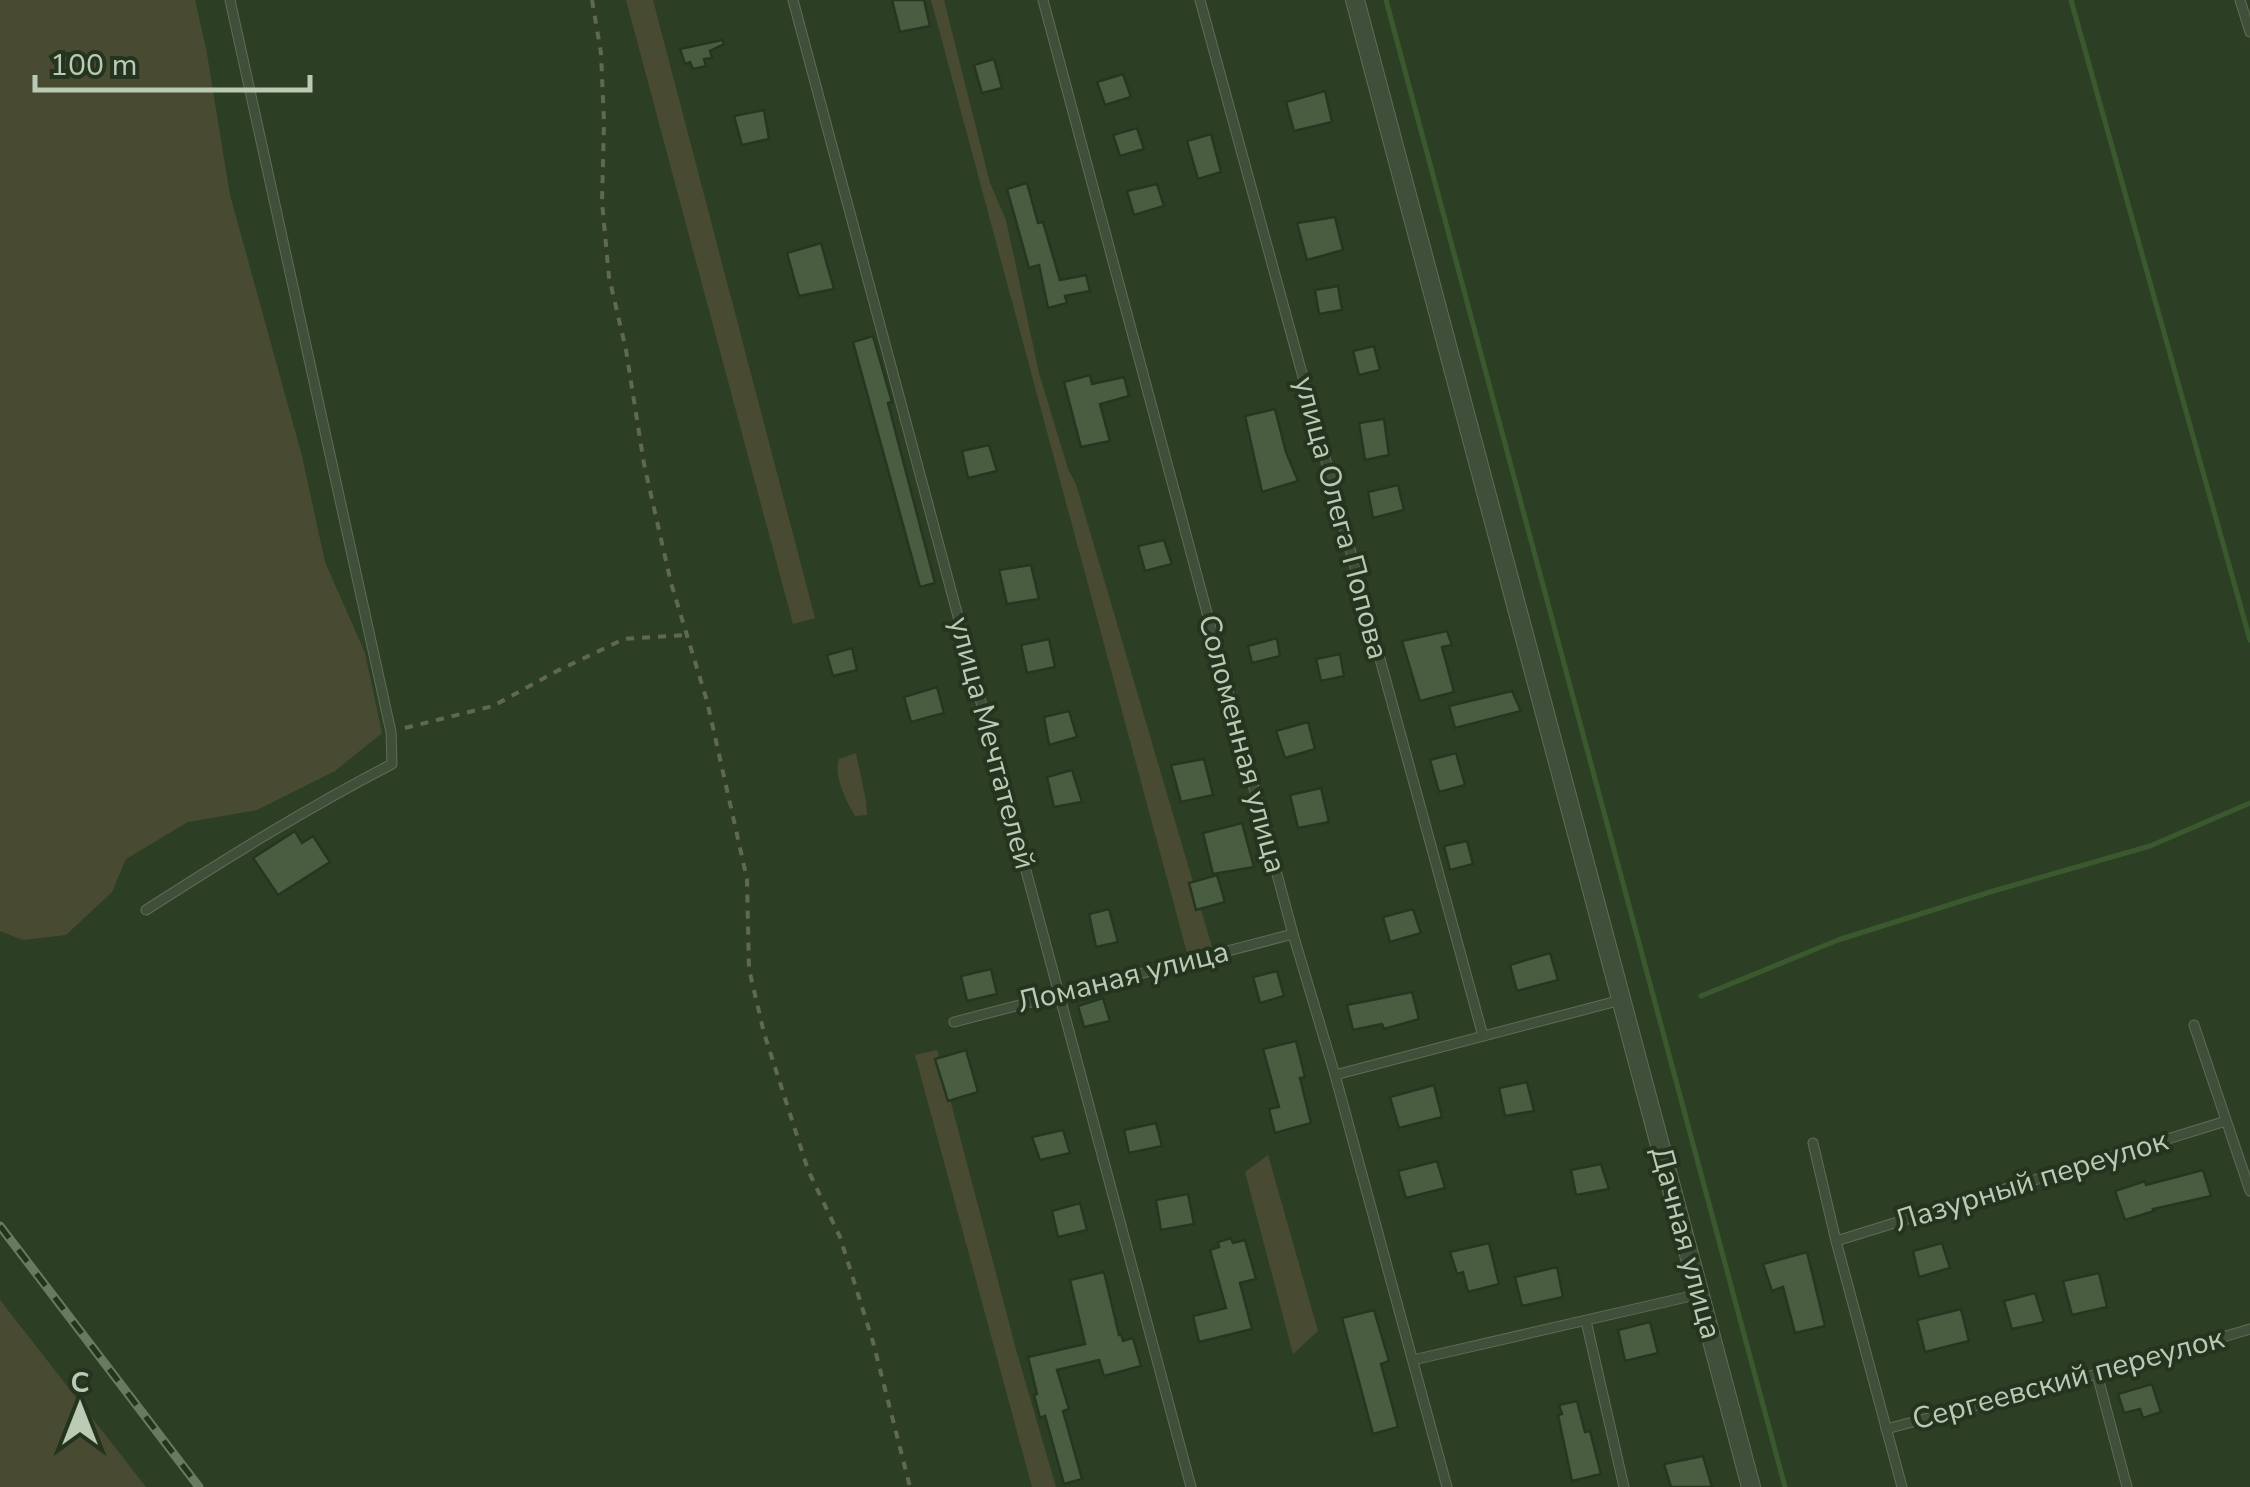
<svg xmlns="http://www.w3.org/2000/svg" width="2250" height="1487" font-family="'Nunito Sans',sans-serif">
	<rect width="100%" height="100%" fill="#2c3f25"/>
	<g fill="#494a32">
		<polygon points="0,0 195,0 206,48 230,195 302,456 325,562 365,653 382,733 335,771 257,810 188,822 126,859 112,892 66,935 23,940 0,931"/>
		<polygon points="626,0 653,0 815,618 793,624"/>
		<polygon points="931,0 944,0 990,183 1006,220 1039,373 1068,469 1076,484 1212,947 1187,953"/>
		<path d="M856 753 866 801 867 815 855 816C846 801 833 775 839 759Z"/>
		<polygon points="937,1050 1017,1353 1056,1487 1032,1487 915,1055"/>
		<polygon points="1268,1155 1318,1331 1293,1354 1245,1172"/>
		<polygon points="0,1300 146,1487 0,1487"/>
	</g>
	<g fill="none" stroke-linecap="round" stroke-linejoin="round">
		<g stroke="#3a592e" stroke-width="5">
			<polyline points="1386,0 1785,1487"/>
			<polyline points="2071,0 2250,640"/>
			<polyline points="1701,996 1838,940 1990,892 2150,846 2250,803"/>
		</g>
	</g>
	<g fill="#495e41" stroke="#263620" stroke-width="2.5">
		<polygon points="892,0 924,0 930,26 900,32"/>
		<polygon points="722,40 724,44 710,51 712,58 704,59 706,66 693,69 690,62 685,64 680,49"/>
		<polygon points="994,59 1002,88 982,93 974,65"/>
		<polygon points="1123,74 1131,97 1105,105 1097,82"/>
		<polygon points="1325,91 1332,122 1294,131 1286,102"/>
		<polygon points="764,110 769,139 742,145 734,116"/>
		<polygon points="1137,128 1144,149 1120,156 1113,135"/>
		<polygon points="1211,134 1221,172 1198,179 1187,141"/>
		<polygon points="1027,183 1038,223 1043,222 1060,280 1086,275 1090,291 1065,296 1067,303 1048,308 1039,265 1029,268 1007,189"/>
		<polygon points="1157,184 1164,206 1134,215 1127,191"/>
		<polygon points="1335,217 1343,250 1307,260 1297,223"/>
		<polygon points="821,243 834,289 799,296 787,253"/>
		<polygon points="1338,286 1342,310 1319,314 1315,290"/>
		<polygon points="873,336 892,402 888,403 935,583 920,587 853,342"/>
		<polygon points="1374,346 1380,370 1359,375 1353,351"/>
		<polygon points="1090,375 1092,384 1124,377 1129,396 1100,404 1110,441 1081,447 1064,382"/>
		<polygon points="1275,409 1286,452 1298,481 1262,492 1245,416"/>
		<polygon points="1384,419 1389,455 1365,460 1359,423"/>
		<polygon points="989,445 997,471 968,478 962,451"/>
		<polygon points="1398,485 1404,510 1373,518 1368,492"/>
		<polygon points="1164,540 1172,564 1145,571 1138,546"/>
		<polygon points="1031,565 1039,599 1007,604 999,570"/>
		<polygon points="1447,631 1452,645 1442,647 1454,692 1420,701 1402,641"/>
		<polygon points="1277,638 1280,656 1252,663 1248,646"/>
		<polygon points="1049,639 1055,667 1027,673 1021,645"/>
		<polygon points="852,648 857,670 833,676 827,655"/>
		<polygon points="1340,654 1344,676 1321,681 1316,659"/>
		<polygon points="937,687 944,713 911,722 904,697"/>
		<polygon points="1512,691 1521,711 1455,728 1449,706"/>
		<polygon points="1069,711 1077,737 1049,745 1044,717"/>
		<polygon points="1308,722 1315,749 1285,758 1276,731"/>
		<polygon points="1456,753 1465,785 1439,792 1430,760"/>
		<polygon points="1204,759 1213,795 1181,802 1171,765"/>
		<polygon points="1072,770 1082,802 1054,807 1047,777"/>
		<polygon points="1321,788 1329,822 1298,828 1290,795"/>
		<polygon points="1242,823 1254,867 1213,874 1203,833"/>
		<polygon points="295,831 302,843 313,836 330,862 278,895 253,858"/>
		<polygon points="1467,841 1473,864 1450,870 1444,846"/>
		<polygon points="1217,875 1225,902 1196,910 1189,883"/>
		<polygon points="1109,909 1118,942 1096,947 1089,914"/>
		<polygon points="1413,909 1421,933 1390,942 1383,917"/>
		<polygon points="1550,953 1558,980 1517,991 1510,965"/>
		<polygon points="991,969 997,994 967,1001 961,976"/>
		<polygon points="1277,971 1284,996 1260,1003 1253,977"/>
		<polygon points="1412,992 1419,1019 1384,1029 1382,1024 1353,1030 1347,1005"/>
		<polygon points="1103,998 1110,1021 1084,1027 1078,1006"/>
		<polygon points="1296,1041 1305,1077 1300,1078 1311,1123 1275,1133 1269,1109 1279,1107 1263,1049"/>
		<polygon points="966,1050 978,1092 948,1101 935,1059"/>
		<polygon points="1527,1082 1534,1111 1505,1116 1499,1088"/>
		<polygon points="1434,1085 1442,1117 1399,1128 1390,1097"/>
		<polygon points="1156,1123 1162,1146 1129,1153 1124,1130"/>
		<polygon points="1063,1130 1070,1153 1040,1160 1032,1137"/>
		<polygon points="1437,1161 1445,1188 1406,1198 1398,1171"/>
		<polygon points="1601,1164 1609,1189 1576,1195 1571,1170"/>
		<polygon points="2203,1170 2211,1196 2153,1209 2154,1211 2125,1220 2115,1191 2145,1181 2146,1185"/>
		<polygon points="1188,1194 1194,1224 1161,1230 1156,1200"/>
		<polygon points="1080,1203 1087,1230 1058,1237 1052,1211"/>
		<polygon points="1231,1238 1233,1243 1245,1240 1256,1279 1240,1283 1252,1329 1199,1342 1193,1316 1226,1308 1210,1250 1219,1247 1218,1242"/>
		<polygon points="1489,1243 1499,1284 1468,1292 1463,1272 1457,1274 1450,1252"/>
		<polygon points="1942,1243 1950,1268 1919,1277 1913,1251"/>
		<polygon points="1807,1252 1825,1326 1795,1333 1783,1287 1772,1291 1763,1264"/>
		<polygon points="1557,1267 1563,1297 1522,1306 1515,1277"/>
		<polygon points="1104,1272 1119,1335 1121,1334 1123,1341 1133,1338 1141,1366 1104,1376 1099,1360 1057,1370 1069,1409 1063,1411 1082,1479 1064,1484 1045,1416 1040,1418 1034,1395 1037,1394 1028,1357 1085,1344 1070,1280"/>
		<polygon points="2099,1273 2107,1307 2072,1315 2063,1281"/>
		<polygon points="2035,1293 2044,1322 2012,1329 2004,1301"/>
		<polygon points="1961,1309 1969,1341 1925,1352 1917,1320"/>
		<polygon points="1374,1310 1389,1361 1381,1364 1398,1427 1373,1434 1342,1318"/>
		<polygon points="1650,1322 1658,1353 1625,1361 1618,1330"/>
		<polygon points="2152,1384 2161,1412 2143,1418 2140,1409 2124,1413 2118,1394"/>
		<polygon points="1577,1401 1585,1432 1590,1431 1601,1474 1572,1481 1558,1415 1562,1414 1559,1405"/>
		<polygon points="1703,1456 1712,1487 1671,1487 1664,1464"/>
	</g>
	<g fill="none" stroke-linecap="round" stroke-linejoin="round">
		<g stroke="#5d6d57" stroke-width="11">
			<g id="service">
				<polyline points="793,0 1191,1487"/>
				<polyline points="1043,0 1293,934 1335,1075 1447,1487"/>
				<polyline points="1200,0 1483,1036"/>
				<polyline points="2240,0 2250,32"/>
				<path d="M146 910C227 858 307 808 392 764L391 732 230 0"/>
				<polyline points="954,1022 1293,934"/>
				<polyline points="2194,1025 2250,1191"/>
				<polyline points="1335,1075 1621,1000"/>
				<polyline points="1813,1143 1836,1241 1902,1487"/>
				<polyline points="1836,1241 2226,1121"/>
				<polyline points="1586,1321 1624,1487"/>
				<polyline points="1413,1360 1700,1294"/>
				<polyline points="2097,1374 2127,1487"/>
				<polyline points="1886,1429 2097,1374 2250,1329"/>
			</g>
		</g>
		<g stroke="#5d6d57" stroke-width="20">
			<polyline id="minor" points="1355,0 1751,1487"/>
		</g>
		<g stroke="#616850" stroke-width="4" stroke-dasharray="8 8" stroke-linecap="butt">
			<polyline points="592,0 601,53 604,122 602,202 609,277 626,350 644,464 671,583 707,701 747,879 749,969 764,1033 808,1170 840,1237 873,1342 910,1487"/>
			<polyline points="405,728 493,706 557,671 624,639 687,635"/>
		</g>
		<use href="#service" stroke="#3f4f39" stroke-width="9"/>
		<use href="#minor" stroke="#3f4f39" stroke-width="18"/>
		<g stroke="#677b60" stroke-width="9">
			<polyline id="rail" points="0,1226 199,1487"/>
		</g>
		<use href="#rail" stroke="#24341e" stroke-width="5" stroke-dasharray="15" stroke-linecap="butt"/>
	</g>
	<g text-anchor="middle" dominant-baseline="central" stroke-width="8" stroke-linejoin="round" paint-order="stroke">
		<g font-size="30" fill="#bacab5" stroke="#24341e">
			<text transform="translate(1341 518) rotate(75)">улица Олега Попова</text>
			<text transform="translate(992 743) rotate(75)">улица Мечтателей</text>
			<text transform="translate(1242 744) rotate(75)">Соломенная улица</text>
			<text transform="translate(1123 977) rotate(-14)">Ломаная улица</text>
			<text transform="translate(2031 1181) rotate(-17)">Лазурный переулок</text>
			<text transform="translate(1686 1243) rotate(75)">Дачная улица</text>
			<text transform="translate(2068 1379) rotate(-15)">Сергеевский переулок</text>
		</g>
	</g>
	<g transform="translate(80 1407)" stroke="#24341e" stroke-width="8" paint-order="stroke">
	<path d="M0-8L18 38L0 25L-18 38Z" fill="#bacab5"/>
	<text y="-15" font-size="28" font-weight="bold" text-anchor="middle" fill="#bacab5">С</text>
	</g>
	<path d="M35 75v15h275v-15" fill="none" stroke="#bacab5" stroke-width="5"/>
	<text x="50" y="75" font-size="30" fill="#bacab5" stroke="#24341e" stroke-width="8" paint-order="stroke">100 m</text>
</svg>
